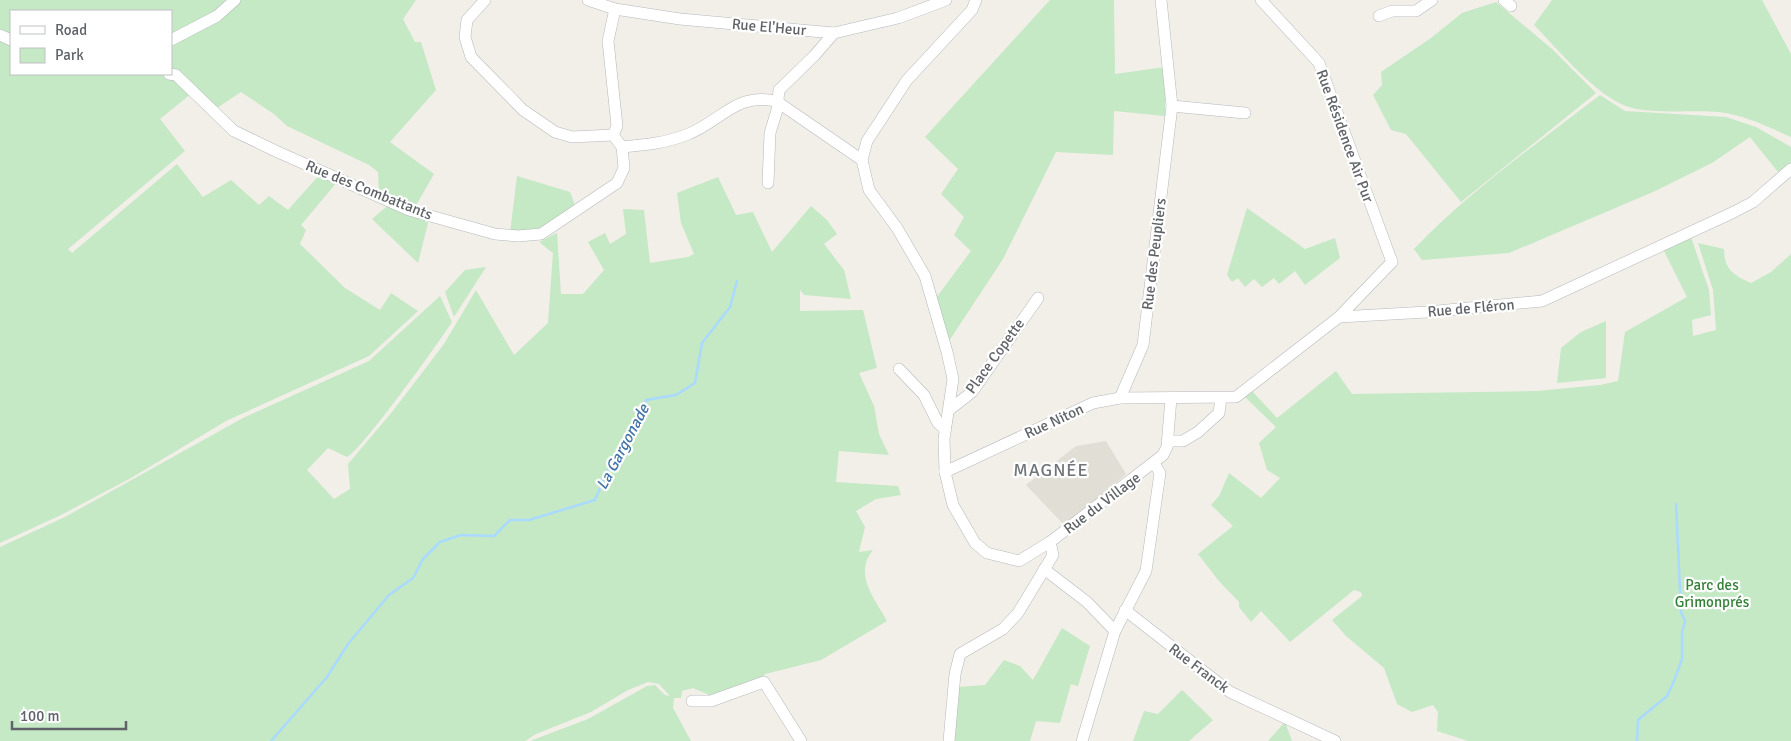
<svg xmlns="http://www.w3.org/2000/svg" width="1791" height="741" font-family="Signika,sans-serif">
	<rect width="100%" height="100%" fill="#f1efe8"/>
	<polygon fill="#e1ded6" points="1106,441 1126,474 1066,527 1026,485 1076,446"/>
	<g fill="#c5e8c5">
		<polygon points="0,0 416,0 403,19 415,42 421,42 436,90 390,142 434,174 414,209 379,193 378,172 369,165 287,126 274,114 241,92 214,110 171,71 171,11 11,11 11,74 156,74 167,76 192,93 160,119 185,151 68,249 72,253 177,164 203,197 231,180 259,205 269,196 288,210 321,173 338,181 301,225 306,230 300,244 345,288 380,310 391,293 418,311 369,356 226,421 131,478 61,515 0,543"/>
		<polygon points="1050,0 1114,0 1115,74 1165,67 1165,116 1114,111 1113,155 1056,152 1003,259 949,341 936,298 971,251 954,235 964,217 941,194 958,169 925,137"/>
		<path d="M1552 0H1762L1791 54V137C1768 127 1745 115 1719 112 1692 109 1645 116 1621 104 1589 88 1559 50 1534 25Z"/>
		<polygon points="1496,2 1552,49 1596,93 1461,202 1406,134 1391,130 1373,95 1382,85 1381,72 1431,38 1462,13"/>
		<path d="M1600 95 1625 111 1726 117 1756 127 1791 147V162L1778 172 1750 137 1712 163 1653 192 1509 253 1422 260 1414 249C1470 191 1536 144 1600 95Z"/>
		<polygon points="517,176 570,192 576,208 539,232 510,233"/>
		<path d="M718 177 736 215 753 212 772 252 811 206 827 220 837 234 824 244 844 270 851 299 804 295 800 290V311L863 310 877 368 859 373 874 406 879 434 889 455 839 451 836 482 898 486 901 495 876 499 856 511 865 527 859 552 873 550C853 574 875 599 887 621L821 660 765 674 761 680 714 697 693 688 682 691 681 698H674L673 708 691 741H530L588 719 647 686 655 685 665 695 670 696 659 684 648 682 628 690 591 712 536 734 525 741H0V547L65 517 243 418 369 361 440 296 452 322C440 341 361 451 347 457L328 448 307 470 334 499 350 489 348 464 392 412 444 344 476 290 514 355 548 323 553 253 539 242 557 233 561 294H583L604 270 588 242 605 233 610 244 626 234 623 209 644 210 650 263 688 257 694 254 681 223 677 193Z"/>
		<polygon points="391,203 429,219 418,263 372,219"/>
		<polygon points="1247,208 1305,249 1335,238 1340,258 1305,285 1295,271 1279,284 1274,278 1262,287 1254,279 1245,287 1238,278 1232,282 1227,275"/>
		<path d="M1691 237 1709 290 1711 315 1692 320 1693 336 1716 330 1713 290 1698 243 1724 249C1724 269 1733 275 1751 283L1771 272 1791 254V741H1468L1437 731 1438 712 1433 705 1412 712 1397 704 1384 668 1346 636 1332 620 1362 596 1361 592 1354 590 1290 642 1261 611 1251 622 1239 607V602L1218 580 1198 554 1233 526 1211 505 1219 496 1229 473 1261 498 1280 478 1267 470 1259 443 1276 427 1245 397 1251 390 1277 418 1336 371 1352 394 1537 391 1600 385 1618 381 1625 332 1687 297 1664 251Z"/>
		<polygon points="486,267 454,317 445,292 465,270"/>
		<polygon points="1606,321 1606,378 1557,383 1561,348 1581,332"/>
		<polygon points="1062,628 1090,646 1078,686 1071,684 1060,723 1036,721 1030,741 954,741 959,687 985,685 1004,660 1020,666 1033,680"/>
		<polygon points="1182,690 1213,720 1189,741 1133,741 1144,711 1158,714"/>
		<polygon points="1285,722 1292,741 1268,741"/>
	</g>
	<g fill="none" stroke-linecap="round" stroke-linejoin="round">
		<g stroke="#aadaff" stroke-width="2.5">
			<polyline points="271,741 327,677 348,644 389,595 413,578 423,559 440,542 461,535 494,536 510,520 529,520 595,500 609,467 633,435 646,400 676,395 695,383 702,343 730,307 737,281"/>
			<polyline points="1637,741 1638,720 1667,696 1674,681 1682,659 1682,632 1685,621 1681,612 1676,504"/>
		</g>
		<g stroke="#b5b8bc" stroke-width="12">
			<g id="minor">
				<polyline points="485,0 467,20 465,37 471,57 523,110 555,132 572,137 613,135 622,147"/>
				<polyline points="588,0 615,9 680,19 834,33 898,18 946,0"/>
				<polyline points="976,0 972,10 907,80 867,141 862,160 869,190 897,228 925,276 947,352 953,379 944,439 945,472 953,505 975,543 987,553 1019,561 1050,542 1163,455 1167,447 1171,398"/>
				<polyline points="1504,0 1511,6"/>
				<polyline points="1379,16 1392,11 1416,11 1432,0"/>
				<polyline points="0,35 11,40"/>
				<polyline points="171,40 217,16 235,0"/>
				<path d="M169 74 176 75 234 131 280 153 409 210 495 234 518 236 541 234 617 183 624 168 622 147C644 145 665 143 686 135 721 122 735 92 776 101L862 160"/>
				<polyline points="1172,106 1245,113"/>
				<polyline points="613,135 617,126 608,41 615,9"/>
				<polyline points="768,183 770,133 777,110 779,90 814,56 834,33"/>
				<polyline points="1339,317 1427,312 1542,301 1734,212 1753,202 1791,169"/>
				<polyline points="899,369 924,395 938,423 945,429"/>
				<polyline points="1120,398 1143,345 1172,106 1161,0"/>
				<polyline points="949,410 972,392 1038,298"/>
				<polyline points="1167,441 1183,441 1198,432 1219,413 1221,398"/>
				<polyline points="945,472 1093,403 1120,398 1236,397 1339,317 1392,262 1319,63 1261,0"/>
				<polyline points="1044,569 1087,602 1115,631"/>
				<polyline points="1125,610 1230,692 1335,741"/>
				<polyline points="692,701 711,701 764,682 801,741"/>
				<polyline points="949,741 955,674 960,654 1003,629 1018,613 1053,555 1050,542"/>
				<polyline points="1082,741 1115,631 1146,571 1160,473 1154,463"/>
			</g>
		</g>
		<use href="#minor" stroke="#fff" stroke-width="11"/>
	</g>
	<g text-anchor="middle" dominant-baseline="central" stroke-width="4.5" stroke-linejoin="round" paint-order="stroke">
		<g font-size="15" fill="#5f6368" stroke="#fff">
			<text transform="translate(769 27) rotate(5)">Rue El'Heur</text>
			<text transform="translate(1345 136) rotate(70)">Rue Résidence Air Pur</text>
			<text transform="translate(369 190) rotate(22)">Rue des Combattants</text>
			<text transform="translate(1154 254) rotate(-83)">Rue des Peupliers</text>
			<text transform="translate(1471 308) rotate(-5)">Rue de Fléron</text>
			<text transform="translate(995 356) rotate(-54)">Place Copette</text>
			<text transform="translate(1054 421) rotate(-25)">Rue Niton</text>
			<text transform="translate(1102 503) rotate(-37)">Rue du Village</text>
			<text transform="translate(1199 668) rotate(37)">Rue Franck</text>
		</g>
		<g font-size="15" fill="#348238" stroke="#fff">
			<text x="1712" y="585">Parc des<tspan x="1712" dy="17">Grimonprés</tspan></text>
		</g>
		<g font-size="16" font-style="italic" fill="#4174aa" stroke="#fff">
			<text transform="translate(623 447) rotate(-62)">La Gargonade</text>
		</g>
		<g font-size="18" letter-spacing="1" fill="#70757a" stroke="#fff">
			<text x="1051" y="470">MAGNÉE</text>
		</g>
	</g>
	<rect x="10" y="10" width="162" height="65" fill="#ffffff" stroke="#bfc1c3"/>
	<rect x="20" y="26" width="25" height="8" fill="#ffffff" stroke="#bfc1c3"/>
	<text x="55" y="35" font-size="15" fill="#5f6368">Road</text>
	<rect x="20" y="48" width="25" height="15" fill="#c5e8c5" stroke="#bfc1c3"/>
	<text x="55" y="60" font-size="15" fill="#5f6368">Park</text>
	<path d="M12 721v8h114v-8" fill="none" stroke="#5f6368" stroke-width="2.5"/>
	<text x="20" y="721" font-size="15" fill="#5f6368" stroke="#ffffff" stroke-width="4" paint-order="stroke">100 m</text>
</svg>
